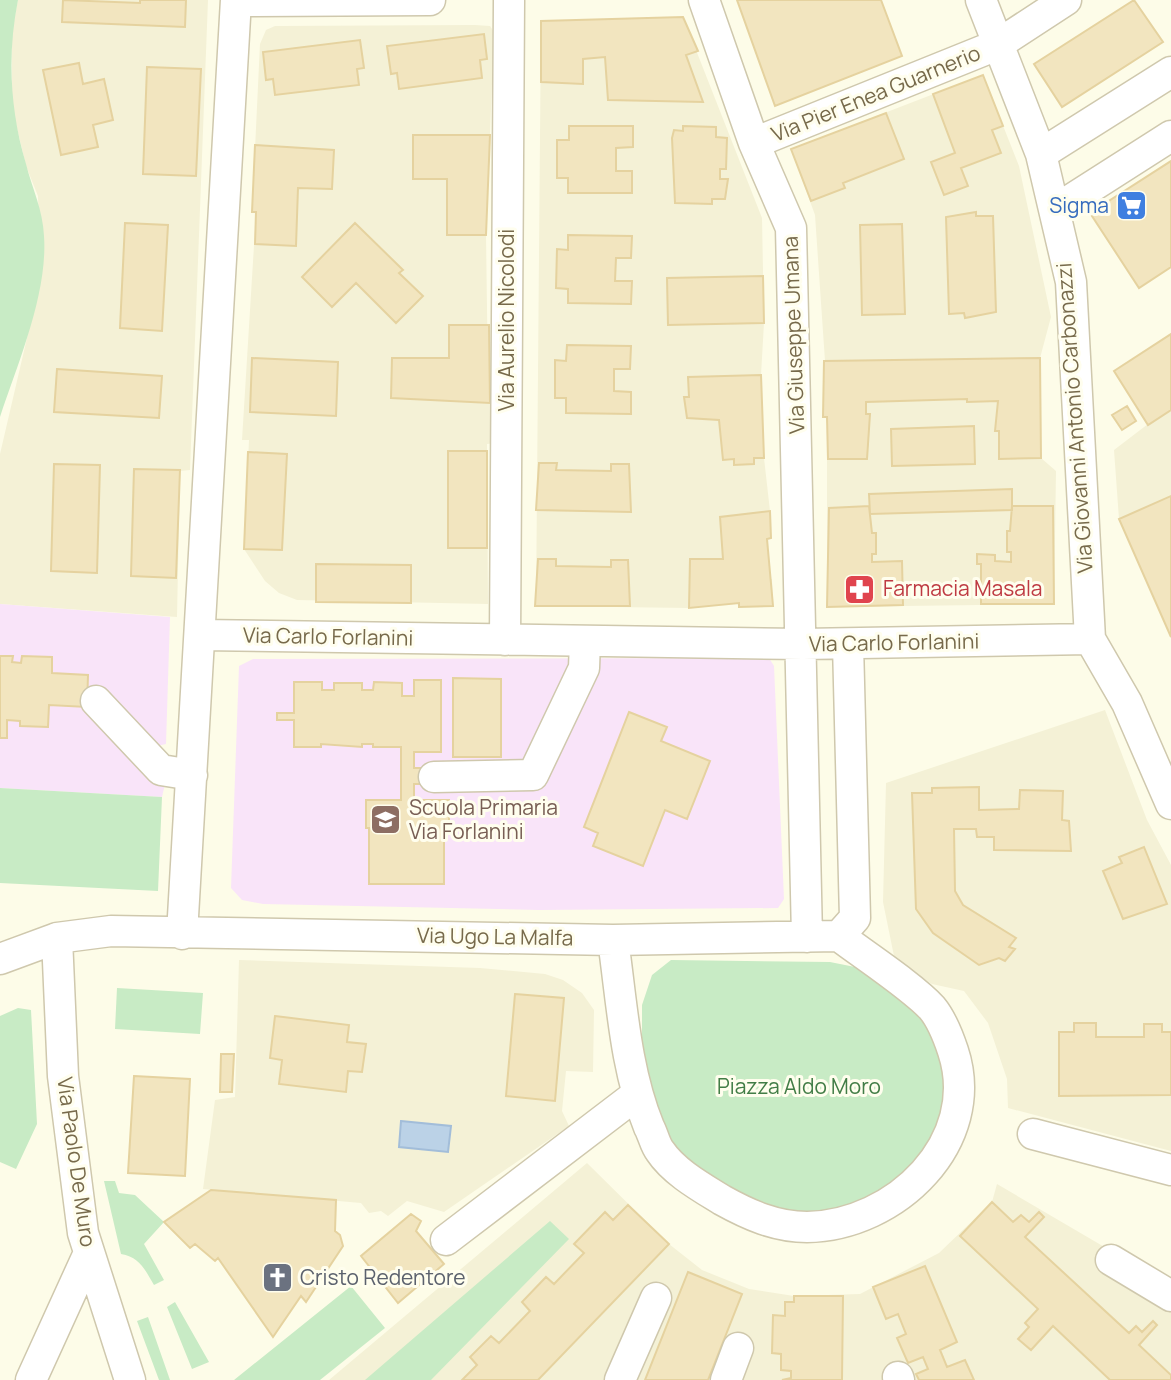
<svg xmlns="http://www.w3.org/2000/svg" width="1171" height="1380" font-family="Manrope,sans-serif">
<style>
.residential{fill:#f4f1d6}
.education{fill:#f9e4f9}
.green{fill:#c8ebc5}
.water{fill:#bbd2e7;stroke:#a2bdd9;stroke-width:2}
.building{fill:#f2e5bf;stroke:#e5d29f;stroke-width:2}
.lines{fill:none;stroke-linecap:round;stroke-linejoin:round}
.minor-casing{stroke:#cfc8ad;stroke-width:33}
.minor{stroke:#fff;stroke-width:30}
.labels{text-anchor:middle;stroke-width:6;stroke-linejoin:round;paint-order:stroke}
.street-label{font-size:21px;fill:#776a4b;stroke:#fffeee}
.shop-label{font-size:21px;fill:#366cbe;stroke:#fffeee;text-anchor:end}
.health-label{font-size:21px;fill:#be3a42;stroke:#fffeee;text-anchor:start}
.education-label{font-size:21px;fill:#785e54;stroke:#fffeee;text-anchor:start}
.park-label{font-size:21px;fill:#427d46;stroke:#fffeee}
.worship-label{font-size:21px;fill:#5b616d;stroke:#fffeee;text-anchor:start}
</style>
<rect width="100%" height="100%" fill="#fdfce8"/>
<!-- residential -->
<path class="residential" d="M18,0H208L190,470L180,471L177,617L0,604V454L40,282L38,196L26,166L12,107V31Z
M683,17L762,218L764,323L761,375L764,458L770,511L771,538L767,539L768,579H772L773,606L739,607V603L689,608L536,606L541,21Z
M275,26L475,25L490,26L494,32L486,235L488,381L496,443L487,444L488,604L297,600L279,593L265,581L244,549L249,440H242L256,213L252,212L260,44L266,30Z
M983,75L1019,166L1051,317L1040,358L1041,458L1056,471L1054,604L827,607V417H823L825,361L815,215L791,149Z
M1171,334V496L1119,519L1114,450L1148,424L1114,371Z
M1105,710L1147,820L1171,865V1151L1008,1108L1007,1079L988,1023L964,991L932,984L895,961L883,902L886,783Z
M239,960L480,968L545,974L563,980L582,993L594,1010L593,1072L566,1071L562,1111L569,1126L444,1212L407,1201L388,1216L381,1211L369,1213L361,1203L203,1189L215,1100L235,1097Z
M587,1163L669,1244L702,1270L749,1289L794,1296L860,1294L939,1253L992,1202L997,1184L1171,1286V1380H329Z"/>
<!-- education -->
<path class="education" d="M0,604L170,617L166,744L152,747L165,784L162,797L0,788Z
M769,658L774,666L784,899L778,908L539,910L263,904L242,900L231,888L239,666L253,659Z"/>
<!-- green -->
<path class="green" d="M0,0H18C7,55 10,110 26,164C32,188 43,210 44,236C48,293 18,363 0,417Z
M0,788L162,797L158,891L0,883Z
M671,960L830,962L855,967L917,1011L933,1038L948,1091L927,1152L890,1189L866,1203L816,1216L788,1214L743,1202L676,1151L656,1116L642,1067V1005L652,975Z
M117,988L203,993L200,1034L115,1029Z
M18,1008L31,1010L37,1124L16,1169L0,1162V1016Z
M104,1181H115L119,1193L135,1195L164,1222L144,1244L164,1280L154,1285C145,1270 140,1257 121,1254Z
M550,1221L569,1239L431,1380H365Z
M351,1286L385,1328L320,1380H234Z
M175,1302L209,1362L192,1369L167,1307Z
M148,1317L170,1380H159L137,1321Z"/>
<!-- water -->
<path class="water" d="M401,1121L451,1126L448,1152L399,1147Z"/>
<!-- building -->
<path class="building" d="M63,0L140,3V0H186L185,27L62,22Z
M737,0H881L902,56L775,106Z
M1134,0L1163,42L1062,107L1034,64Z
M683,17L698,51L686,55L703,102L608,100L605,57L583,59V84L541,82V21Z
M484,34L487,59L480,60L482,78L399,89L397,73L391,74L387,46Z
M360,40L364,68L357,69L359,85L275,95L273,79L266,80L263,52Z
M79,63L83,84L104,79L113,120L93,125L98,147L61,155L43,70Z
M147,67L201,69L196,176L143,174Z
M983,75L1003,126L992,130L1001,153L961,168L968,186L944,195L931,162L955,153L933,94Z
M886,113L904,159L843,183L845,188L811,201L791,149Z
M569,126H633V147L616,148V171H632V193H568V178H557V140H569Z
M683,126L716,127V137L727,138L726,169H720V179H728L725,199H712V204L675,203L672,138L674,130L683,131Z
M413,135H490L486,235H447V179H413Z
M255,145L334,150L332,189L298,188L296,246L255,244L256,212H252Z
M1171,161V267L1139,288L1090,213Z
M976,212V216H993L996,312L965,318L964,313L949,314L946,217Z
M125,223L168,225L162,331L120,328Z
M355,223L403,270L399,273L423,296L396,323L356,283L332,307L302,277Z
M902,224L905,314L862,315L860,225Z
M568,235L632,236L631,258H616L615,281H632L631,304L568,303V289L556,288L557,249L568,250Z
M763,276L764,323L668,325L667,278Z
M449,325H489L490,403L391,398L392,358H449Z
M1171,334V410L1148,425L1114,371Z
M567,345L631,346L630,369H614V391L631,392V414L566,413V398H555V360L566,361Z
M252,358L338,362L336,416L250,412Z
M1040,358L1041,458L999,459V431H995L998,401L967,402V399L866,402V414H870L867,459H828L827,417H823L824,361Z
M57,369L162,376L159,418L54,412Z
M761,375L764,458H754V464L734,465V459L723,460L719,420L687,418L684,397H689L688,377Z
M1127,406L1136,421L1122,430L1112,415Z
M974,426L975,464L892,466L891,429Z
M448,451H487V548H448Z
M248,452L287,454L282,550L244,549Z
M539,463H557L556,470L611,471V464H629L631,512L536,510Z
M54,464L100,465L97,573L51,571Z
M134,469L180,470L176,578L131,576Z
M1012,489V510L870,514L869,494Z
M1171,496V637L1119,519Z
M869,506L872,533H876V554H872V562L902,561L903,605L827,607L829,508Z
M1012,506H1053L1054,604H981V564H977V554L995,555V561L1011,562V552H1007V531H1010Z
M770,511L771,538L767,539L773,606L739,607V603L689,608L690,559H723L720,517Z
M538,559H556V566L611,567V560H628L630,606H535Z
M316,564L411,565V603L316,602Z
M0,656H13L12,662L21,663L22,656L52,657V673L88,675L87,707L49,705L48,727L20,726V721L7,720V738H0Z
M453,678L501,679V757H453Z
M414,680H441V752H414V768H431V784H414V800H449V829H444V884H369V828H366V800H401V747H373V744H362V747L321,744V747H294V720H277V713H294V682H322V690H334V683H362V690H373L374,682L402,683V696H414Z
M629,712L667,727L661,741L710,761L687,819L665,810L643,866L593,846L598,833L584,827Z
M979,787V810L1019,809L1020,790L1063,791L1062,820L1069,821L1071,851L994,850V837H977L976,829H954L955,891L963,905L1016,938L1009,947L1015,949L1005,961L999,958L979,965L933,933L916,909L912,793H932V788Z
M1144,847L1167,904L1123,919L1103,871L1122,863L1119,857Z
M515,994L564,998L555,1101L506,1096Z
M275,1016L349,1025L347,1042L366,1044L362,1072L348,1071L346,1092L279,1084L282,1060L270,1058Z
M1074,1023H1096V1037H1144V1024H1162V1032H1171V1095L1059,1096V1032H1074Z
M221,1054H234L232,1092H220Z
M134,1076L190,1079L185,1176L128,1173Z
M211,1190L336,1200L335,1231L340,1235L343,1246L306,1302L301,1296L273,1337L218,1258L215,1261L195,1244L190,1248L164,1222Z
M992,1202L1013,1222L1021,1215L1029,1222L1039,1212L1044,1217L1025,1237L1129,1333L1136,1326L1142,1332L1153,1321L1157,1325L1139,1345L1171,1375V1380H1110L1053,1326L1031,1350L1018,1339L1029,1327L1025,1323L1038,1309L960,1236Z
M628,1205L669,1244L538,1380H462L477,1365L470,1357L491,1336L499,1343L530,1311L522,1302L546,1277L554,1284L584,1253L574,1244L605,1212L613,1220Z
M411,1214L421,1221L416,1231L444,1264L398,1303L361,1256Z
M925,1266L957,1342L940,1350L947,1367L965,1360L974,1380H919L916,1374L928,1369L923,1357L908,1363L897,1338L906,1334L898,1314L886,1319L873,1287Z
M688,1272L742,1294L708,1380H645Z
M794,1296H843L842,1380H782L791,1378V1371L781,1370V1354L772,1353L773,1315L785,1316V1302H794Z"/>
<g class="lines">
<defs>
<path id="minor" d="M704,0L754,143L791,228L807,937
M981,0L1041,154L1071,282L1090,639L1127,703L1171,804
M236,1L430,0
M754,143L997,45L1066,0
M1041,154L1171,72
M1055,210L1171,136
M201,635L803,644L1090,639
M505,640L509,1
M96,701L161,770L192,775
M434,777L533,775L584,668L585,641
M182,934L236,0
M57,938L63,1076L83,1233L130,1380
M613,940C622,1003 625,1068 649,1127C653,1134 655,1145 660,1151C674,1172 701,1187 722,1200C749,1215 776,1227 807,1227C895,1226 983,1142 953,1051C948,1036 942,1020 932,1008C913,987 864,955 839,936
M0,959L57,938L111,931L613,940L839,936L855,918L848,644
M1033,1134L1171,1170
M446,1240L636,1095
M1111,1260L1171,1296
M898,1377L899,1380
M31,1380L88,1255
M620,1380L656,1298
M726,1380L738,1348"/>
</defs>
<!-- minor casing -->
<use href="#minor" class="minor-casing"/>
<!-- minor -->
<use href="#minor" class="minor"/>
</g>
<!-- icons -->
<defs>
<symbol id="supermarket-square" viewBox="-11 -11 22 22"><rect x="-9" y="-9" width="18" height="18" rx="4" fill="#3f7fe0" stroke="#fffeee"/><path d="M-6-5.5h2.5l.6 2H6L4.5 2H-2.5L-4.4-4H-6ZM-1.5 3.2a1.3 1.3 0 1 0 .1 0ZM3 3.2a1.3 1.3 0 1 0 .1 0Z" fill="#fff"/></symbol>
<symbol id="pharmacy-square" viewBox="-11 -11 22 22"><rect x="-9" y="-9" width="18" height="18" rx="4" fill="#e0444e" stroke="#fffeee"/><path d="M-2-6h4v4h4v4h-4v4h-4v-4h-4v-4h4Z" fill="#fff"/></symbol>
<symbol id="school-square" viewBox="-11 -11 22 22"><rect x="-9" y="-9" width="18" height="18" rx="4" fill="#8d6e63" stroke="#fffeee"/><path d="M0-5L7-2L0 1L-7-2ZM-4 1L0 2.5L4 1V4Q0 6-4 4Z" fill="#fff"/></symbol>
<symbol id="church-square" viewBox="-11 -11 22 22"><rect x="-9" y="-9" width="18" height="18" rx="4" fill="#6b7280" stroke="#fffeee"/><path d="M-1.2-6h2.4v3.5h3.3v2.4h-3.3V6h-2.4V-.1h-3.3v-2.4h3.3Z" fill="#fff"/></symbol>
</defs>
<g fill-rule="evenodd">
<use href="#supermarket-square" x="1114" y="188" width="35" height="35"/>
<use href="#pharmacy-square" x="842" y="572" width="35" height="35"/>
<use href="#school-square" x="368" y="802" width="35" height="35"/>
<use href="#church-square" x="260" y="1260" width="35" height="35"/>
</g>
<g class="labels">
<!-- street labels -->
<g class="street-label">
<text transform="translate(876 94) rotate(-22)" y="7">Via Pier Enea Guarnerio</text>
<text transform="translate(507 320) rotate(-90)" y="7">Via Aurelio Nicolodi</text>
<text transform="translate(794 335) rotate(-92)" y="7">Via Giuseppe Umana</text>
<text transform="translate(1075 418) rotate(-94)" y="7">Via Giovanni Antonio Carbonazzi</text>
<text transform="translate(328 637) rotate(1)" y="7">Via Carlo Forlanini</text>
<text transform="translate(894 643) rotate(-1)" y="7">Via Carlo Forlanini</text>
<text transform="translate(495 937) rotate(1)" y="7">Via Ugo La Malfa</text>
<text transform="translate(76 1162) rotate(82)" y="7">Via Paolo De Muro</text>
</g>
<!-- shop labels -->
<g class="shop-label">
<text x="1109" y="213">Sigma</text>
</g>
<!-- health labels -->
<g class="health-label">
<text x="883" y="596">Farmacia Masala</text>
</g>
<!-- education labels -->
<g class="education-label">
<text x="409" y="815">Scuola Primaria<tspan x="409" dy="24">Via Forlanini</tspan></text>
</g>
<!-- park labels -->
<g class="park-label">
<text x="799" y="1094">Piazza Aldo Moro</text>
</g>
<!-- worship labels -->
<g class="worship-label">
<text x="300" y="1285">Cristo Redentore</text>
</g>
</g>
</svg>
